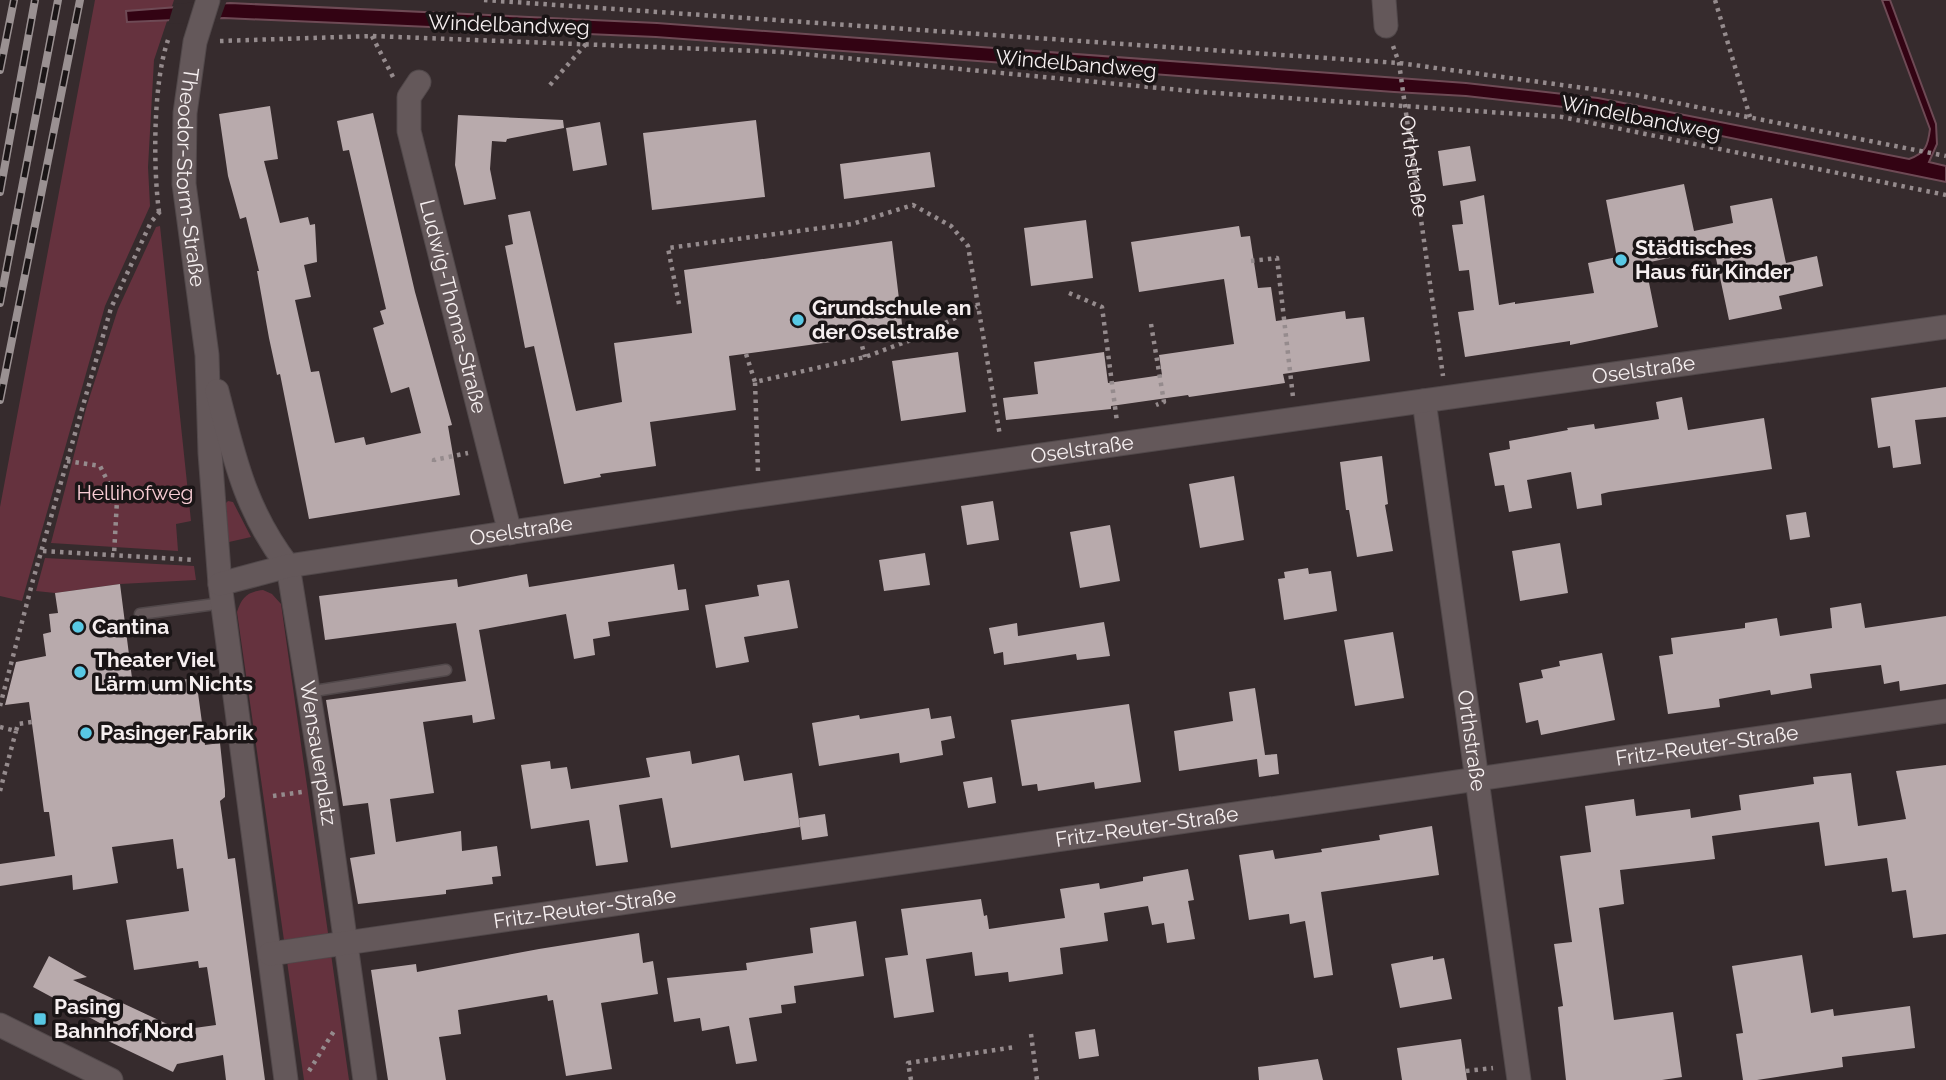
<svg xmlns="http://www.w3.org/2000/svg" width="1946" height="1080" font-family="Raleway,sans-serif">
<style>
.green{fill:#65323e}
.water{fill:#330313;stroke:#6e4a55;stroke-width:2}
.pier{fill:#362b2d}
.building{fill:#b8aaac}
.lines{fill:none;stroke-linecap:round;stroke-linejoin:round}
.service-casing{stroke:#51484a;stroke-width:13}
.minor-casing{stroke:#51484a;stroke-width:25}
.path{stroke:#958b8d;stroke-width:4.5;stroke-dasharray:3.5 5;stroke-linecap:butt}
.service{stroke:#64585a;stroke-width:10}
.minor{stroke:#64585a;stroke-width:23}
.rail-casing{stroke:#9a9192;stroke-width:8}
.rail{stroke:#1a1516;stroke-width:5;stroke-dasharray:16;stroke-linecap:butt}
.poi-dot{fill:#58c8e4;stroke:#1a1516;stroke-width:2.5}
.labels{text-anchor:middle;stroke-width:7;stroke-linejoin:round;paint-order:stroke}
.street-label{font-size:21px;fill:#f6eff0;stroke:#1a1516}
.poi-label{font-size:21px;font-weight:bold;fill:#f6eff0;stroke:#1a1516;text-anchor:start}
.park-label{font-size:21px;fill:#f8ccd4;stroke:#1a1516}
</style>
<rect width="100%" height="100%" fill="#362b2d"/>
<!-- green -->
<path class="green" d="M95,0H174L154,60L148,167L150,206L105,306L22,601L0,596V507Z
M160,226L191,521L176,524L178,551L51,543L87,405L118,309L156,227Z
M228,501L233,502L251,537L229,542L224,505Z
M45,558L194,566L196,580L120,584L55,593L36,591Z
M263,590L272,594L281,604L349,1080H304L237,612C242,597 247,592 263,590Z"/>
<!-- water -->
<path class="water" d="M1882,0H1890L1936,124L1937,144L1929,162L1946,166V182L1599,111L1466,96L1394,92L656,37L224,18L127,22L126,11L230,3L657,23L1466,83L1598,98L1909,159C1926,153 1928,145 1930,129Z"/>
<!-- pier -->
<path class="pier" d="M227,0L219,22L168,24L174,4Z"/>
<!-- building -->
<path class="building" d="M270,106L278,159L264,161L280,223L308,217L310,225L315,224L317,262L304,265L311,297L295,300L311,372L319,371L335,443L364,437L366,445L421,433L409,387L391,393L373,328L384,324L380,311L386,309L349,150L343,151L337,121L373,113L415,292L452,425L448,426L460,495L309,519L280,374L277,375L269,338L257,271H259L246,217L240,219L228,176L219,114Z
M458,115L563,120L564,128L507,139L506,142L492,141L490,169L496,199L464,205L455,165Z
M756,120L765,197L652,210L643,133Z
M600,122L607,165L573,171L566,128Z
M1470,146L1476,181L1443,186L1438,151Z
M930,152L935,187L844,199L840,164Z
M1684,184L1694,231L1733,223L1730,206L1772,198L1786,263L1817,256L1823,286L1779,296L1782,309L1729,320L1714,249L1645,263L1658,327L1570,345V341L1465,357L1458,312L1474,310L1469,270L1459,271L1452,225L1463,224L1460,201L1484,195L1499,305L1515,302V304L1594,293L1588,263L1617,257L1606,200Z
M530,211L576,411L622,402L614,343L692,333L684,270L892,241L903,332L729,356L736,410L650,422L656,466L600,474L601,477L564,484L534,346L525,348L505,246L513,244L508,215Z
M1086,220L1093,278L1031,286L1024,228Z
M1239,226L1241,237L1250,236L1258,288L1271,287L1276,321L1345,311L1346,319L1364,317L1370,361L1283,374L1285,383L1189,397L1188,395L1111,406V409L1006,420L1003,398L1038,394L1034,362L1104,352L1108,383L1162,375L1159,355L1234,344L1224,279L1139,292L1131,242Z
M958,352L966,412L901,421L892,361Z
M1946,387V417L1915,420L1921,464L1893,468L1890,446L1878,448L1871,398Z
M1682,397L1688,430L1764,418L1772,469L1609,492L1601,494L1602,505L1577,509L1571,472L1527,480L1532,508L1509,512L1504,485L1495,486L1489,453L1510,449L1509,441L1568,430L1567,428L1594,424L1595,429L1659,419L1656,402Z
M1382,456L1388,504L1385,505L1393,551L1357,557L1349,510H1346L1340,462Z
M1234,476L1244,540L1200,548L1189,484Z
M993,501L999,540L967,545L961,506Z
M1806,512L1810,537L1790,540L1786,515Z
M1110,525L1120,581L1080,588L1070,532Z
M1560,543L1568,593L1520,601L1512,551Z
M925,553L930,585L884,591L879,560Z
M674,564L678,590L686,589L689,610L608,622L610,636L593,639L595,655L574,659L566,614L479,630L495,719L473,723L472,715L423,722L434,793L390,799L396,842L461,831L462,851L497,846L501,876L492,877L493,884L446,890V894L358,904L350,858L375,854L368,803L343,806L326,700L466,681L456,623L325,640L319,596L457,579L458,587L527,574L529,587Z
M1308,568L1309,574L1331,571L1337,611L1284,620L1278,579L1285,578L1284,572Z
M789,580L798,628L744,637L749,662L716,668L705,605L759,596L757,585Z
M120,584L133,686L196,678L205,745L220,743L225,790V797L220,801L228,859L235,858L265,1080H226L223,1055L177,1064L173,1072L106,1040L111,1029L33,987L49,956L87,977L73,980L180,1030L216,1025L207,967L199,968L198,961L134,970L126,920L189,911L183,868L177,869L173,839L112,847L118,883L73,890L72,875L0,886V864L55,856L49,812H44L29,702L5,705L16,662L46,656L43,634L51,632L49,614L58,613L55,593Z
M1861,603L1865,628L1946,616V684L1900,691L1899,681L1884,684L1881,665L1810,674L1812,688L1771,695L1770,690L1719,699L1720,707L1668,714L1659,656L1673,654L1671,638L1745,628V623L1777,618L1780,636L1832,628L1830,608Z
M1104,622L1110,656L1077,660L1076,654L1004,665L1003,652L994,654L989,628L1017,623L1018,636Z
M1393,632L1404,698L1355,706L1344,640Z
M1602,653L1615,720L1541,735L1538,720L1526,723L1519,683L1543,678L1541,670L1560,666L1559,661Z
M1255,688L1265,755L1277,754L1279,774L1259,777L1257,759L1179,771L1174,731L1233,721L1229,692Z
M1129,704L1141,782L1095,789L1094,782L1038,791L1037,784L1022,786L1011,720Z
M929,708L931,719L951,716L955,738L941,741L943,755L900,763L899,753L819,766L812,723L859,715L860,719Z
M690,751L692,764L739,755L744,781L792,773L800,827L671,848L662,798L619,805L628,862L596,866L589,820L531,829L521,765L550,761L551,769L567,767L571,789L650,777L646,758Z
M1946,765V934L1913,938L1906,890L1892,892L1887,858L1825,866L1819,822L1712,836L1715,859L1620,870L1624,904L1599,908L1614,1020L1673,1012L1682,1077L1662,1080H1566L1558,1007L1563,1006L1554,944L1572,942L1560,856L1591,852L1585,806L1634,799L1636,816L1690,809L1691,818L1741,810L1739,795L1814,784L1813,777L1851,773L1858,826L1906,819L1896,771Z
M992,777L996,803L968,808L963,782Z
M825,814L828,836L802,840L799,818Z
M1432,826L1439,875L1321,892L1333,975L1314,978L1305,921L1290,924L1289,914L1249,920L1239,855L1273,850L1275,859L1322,852L1321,849L1380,840L1379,835Z
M1188,869L1194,900L1188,901L1195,939L1167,943L1164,923L1152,925L1148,906L1104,913L1108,941L1060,948L1063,974L1009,982L1008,972L975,976L972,952L926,959L934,1012L894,1018L885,958L908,955L901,909L981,899L984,916L987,915L989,929L1065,918L1060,889L1099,883L1100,889L1143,881V877Z
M856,921L864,976L794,986L796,1003L781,1005L782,1013L749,1018L757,1061L736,1064L729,1026L702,1031L700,1018L674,1022L667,978L747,970L746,963L813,953L810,928Z
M639,933L643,963L653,961L658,994L601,1003L612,1069L566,1076L553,1000L548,1001L547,995L458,1010L461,1034L439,1037L446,1080H388L371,970L416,964L417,972L539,949Z
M1802,955L1811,1013L1833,1009L1834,1016L1910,1006L1915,1048L1842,1057L1843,1067L1757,1080H1743L1736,1034L1743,1033L1732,966Z
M1433,956V960L1444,958L1452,999L1400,1008L1391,964Z
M1095,1029L1099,1056L1079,1059L1075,1032Z
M1461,1039L1467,1080H1402L1397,1048Z
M1318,1059L1323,1080H1259L1258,1067Z"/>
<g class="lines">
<defs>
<path id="service" d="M140,614L223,603
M308,692L446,670"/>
<g id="minor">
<path id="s2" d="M208,0L195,42L185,113L184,184L207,355L210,453L220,584L286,1080"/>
<path d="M1384,0L1386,26"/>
<path id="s3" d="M419,82L409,97V131L510,533"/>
<path id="s4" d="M217,391C234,457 245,510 288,566L324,788L365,1080"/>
<path id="s5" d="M1424,401L1519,1080"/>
<path id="s6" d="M220,584L288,566L738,498L1946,327"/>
<path id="s7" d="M270,954L1946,711"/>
<path d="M0,1025L111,1080"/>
</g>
</defs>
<!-- service casing -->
<use href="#service" class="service-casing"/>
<!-- minor casing -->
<use href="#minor" class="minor-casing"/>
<!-- path -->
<g class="path">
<path d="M484,0L1399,63L1636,95L1946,156"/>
<path d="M1715,0L1750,117"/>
<path d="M372,36L393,77"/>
<path d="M220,41L372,36L782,52L1201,92L1562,117L1946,195"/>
<path id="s1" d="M1393,46L1399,63L1443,376"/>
<path d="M550,85L586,44"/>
<path d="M159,212C153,166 153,83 168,40"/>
<path d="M1251,261L1277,258L1293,397"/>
<path d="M1069,293L1102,307L1117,422"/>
<path d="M679,304L668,248L852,224L913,205L951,226L968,246L1000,436"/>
<path d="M1151,324L1164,402L1156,405"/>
<path d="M860,338L865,357"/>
<path d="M746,354L755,382"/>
<path d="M67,461L100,466L117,500L114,555"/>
<path d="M434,462V460L468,453"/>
<path d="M758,471L755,382L865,357L911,340L977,307"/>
<path d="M43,551L195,560"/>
<path d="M0,706L33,580L111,308L151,222L163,208"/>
<path d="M0,727L16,731L18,724L32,722"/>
<path d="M0,791L16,731"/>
<path d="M273,796L302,792"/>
<path d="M1031,1034L1037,1080"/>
<path d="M309,1071L334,1031"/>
<path d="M1466,1071L1493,1068"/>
<path d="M911,1080L908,1063L1015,1047"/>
</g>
<!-- service -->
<use href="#service" class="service"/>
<!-- minor -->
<use href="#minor" class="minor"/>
<defs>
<path id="rail" d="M0,70L14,0
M0,192L35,0
M0,303L58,0
M0,400L80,0"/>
</defs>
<!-- rail casing -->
<use href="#rail" class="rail-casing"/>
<!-- rail -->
<use href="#rail" class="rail"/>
</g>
<!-- markers -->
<g class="poi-dot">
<circle cx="1621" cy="260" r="7"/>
<circle cx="798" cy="320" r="7"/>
<circle cx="78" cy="627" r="7"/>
<circle cx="80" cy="672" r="7"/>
<circle cx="86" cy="733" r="7"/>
<rect x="33" y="1012" width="14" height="14" rx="3.5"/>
</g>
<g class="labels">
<!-- street labels -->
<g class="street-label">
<text transform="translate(509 25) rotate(2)" y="7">Windelbandweg</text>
<text transform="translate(1076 64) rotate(5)" y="7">Windelbandweg</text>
<text transform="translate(1641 118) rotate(11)" y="7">Windelbandweg</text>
<text dy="7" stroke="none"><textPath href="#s1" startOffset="122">Orthstraße</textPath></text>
<text dy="7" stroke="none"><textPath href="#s2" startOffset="180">Theodor-Storm-Straße</textPath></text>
<text dy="7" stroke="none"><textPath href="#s3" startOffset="233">Ludwig-Thoma-Straße</textPath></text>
<text dy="7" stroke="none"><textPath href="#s6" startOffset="1440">Oselstraße</textPath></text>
<text dy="7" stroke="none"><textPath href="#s6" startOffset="873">Oselstraße</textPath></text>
<text dy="7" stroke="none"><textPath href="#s6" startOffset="306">Oselstraße</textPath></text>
<text dy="7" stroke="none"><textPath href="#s5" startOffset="343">Orthstraße</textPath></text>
<text dy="7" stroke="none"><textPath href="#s7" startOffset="1452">Fritz-Reuter-Straße</textPath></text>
<text dy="7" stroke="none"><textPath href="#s4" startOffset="380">Wensauerplatz</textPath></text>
<text dy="7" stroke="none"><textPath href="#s7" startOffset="886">Fritz-Reuter-Straße</textPath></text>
<text dy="7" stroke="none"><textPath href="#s7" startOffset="318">Fritz-Reuter-Straße</textPath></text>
</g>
<!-- poi labels -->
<g class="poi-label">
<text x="1635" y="255">Städtisches<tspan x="1635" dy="24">Haus für Kinder</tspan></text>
<text x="812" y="315">Grundschule an<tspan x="812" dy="24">der Oselstraße</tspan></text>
<text x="92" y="634">Cantina</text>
<text x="94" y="667">Theater Viel<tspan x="94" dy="24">Lärm um Nichts</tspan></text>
<text x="100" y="740">Pasinger Fabrik</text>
<text x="54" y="1014">Pasing<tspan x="54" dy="24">Bahnhof Nord</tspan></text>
</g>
<!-- park labels -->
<g class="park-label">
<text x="135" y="500">Hellihofweg</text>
</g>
</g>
</svg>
